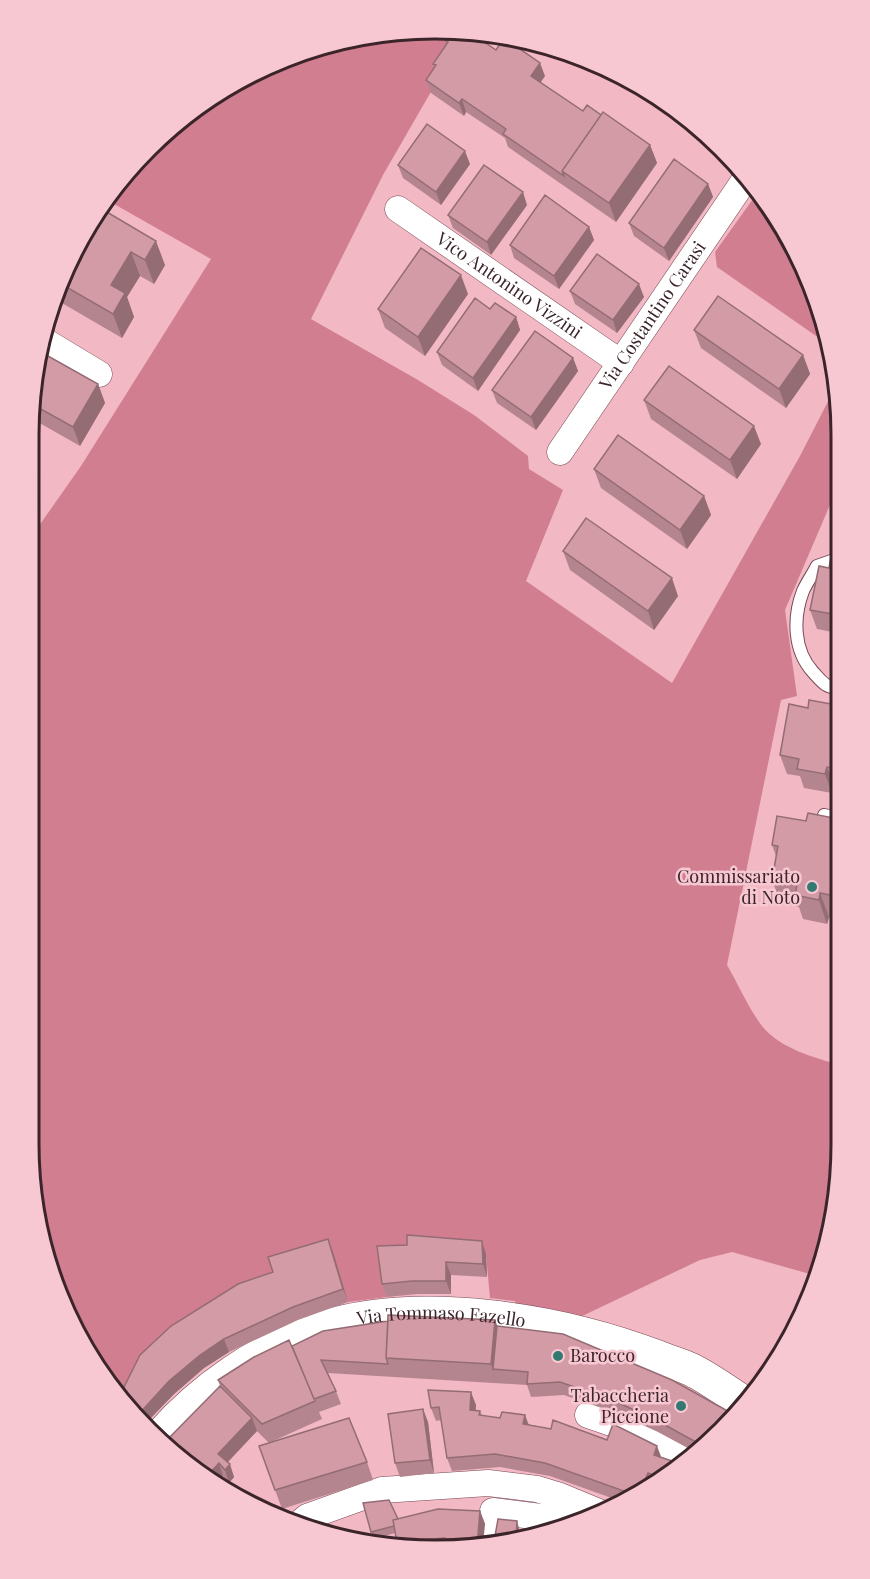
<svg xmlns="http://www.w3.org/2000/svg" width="870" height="1579" font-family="'Playfair Display',serif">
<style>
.green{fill:#d17e91}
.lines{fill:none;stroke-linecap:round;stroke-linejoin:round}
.service-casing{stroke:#794753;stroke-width:14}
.minor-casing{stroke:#794753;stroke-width:27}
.secondary-casing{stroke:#794753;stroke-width:34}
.service{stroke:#fff;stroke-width:12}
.minor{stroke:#fff;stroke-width:26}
.secondary{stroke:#fff;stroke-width:33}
.wall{fill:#b5858f}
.shaded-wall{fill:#946c74}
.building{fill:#d39ba6;stroke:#946c74;stroke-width:1.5}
.poi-dot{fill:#327971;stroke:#f8c8d2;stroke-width:2}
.labels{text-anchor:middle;stroke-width:5;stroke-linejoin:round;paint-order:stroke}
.street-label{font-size:18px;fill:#3c252a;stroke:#f8c8d2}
.poi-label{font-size:18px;fill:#3c252a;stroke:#f8c8d2;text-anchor:end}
.rim{fill:none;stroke:#3c252a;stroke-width:3}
</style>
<rect width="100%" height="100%" fill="#f2b8c4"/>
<!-- green -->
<path class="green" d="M408,29L466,31L383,175L311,319L418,380L474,415L528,456L529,469L563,490L526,581L672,683L800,456L838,382V486L785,610L797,696L781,700L727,965C738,984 749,1009 762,1026C781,1049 813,1057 840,1065C841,1136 845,1209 817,1276L732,1252L700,1260L578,1318L516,1305L515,1301L490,1298L486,1254L382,1259L387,1297L348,1302L332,1252L278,1285L127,1405L113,1392L50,1275L29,1144V540L81,466L211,259L114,204L108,210L101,206L129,167L187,113L255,71L329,42Z
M758,192L773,209L820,304L829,345L717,267L715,252Z"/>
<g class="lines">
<defs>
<path id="service" d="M839,561L834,560L817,566C813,574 807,582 803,591C793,617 793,650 813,672C823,683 824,686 839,689
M824,815L839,818"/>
<g id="minor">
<path id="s1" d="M398,209L621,363"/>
<path d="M41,339L99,374"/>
<path id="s2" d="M560,452L746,178"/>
<path d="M588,1415L623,1427L685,1461"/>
<path d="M300,1523L307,1517L382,1490L488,1483L537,1489L560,1496L601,1513"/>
<path d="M489,1543L493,1511L581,1522"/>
</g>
<g id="secondary">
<path id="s3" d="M160,1436C201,1389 260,1348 320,1328C421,1296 561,1320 658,1357C670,1362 682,1365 692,1370C710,1379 726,1391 743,1402"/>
</g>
</defs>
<!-- service casing -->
<use href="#service" class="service-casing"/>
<!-- minor casing -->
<use href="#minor" class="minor-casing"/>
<!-- secondary casing -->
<use href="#secondary" class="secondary-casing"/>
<!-- service -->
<use href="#service" class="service"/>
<!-- minor -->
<use href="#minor" class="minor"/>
<!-- secondary -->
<use href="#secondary" class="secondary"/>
</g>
<!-- wall -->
<path class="wall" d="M446,41L496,50L545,76L540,82L583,111L601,115L650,145L657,163L616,222L508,147L505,138L466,112L464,116L431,93L426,80L435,67L433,64L447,44Z
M470,164L441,205L403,178L398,165Z
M708,184L713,197L669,261L634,236L629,223Z
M527,205L491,255L453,228L448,215Z
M589,227L594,240L559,289L514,258L510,245Z
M83,232L165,265L154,284L140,276L127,297L134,317L122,338L55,299Z
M570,291L644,297L617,333L575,304Z
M468,294L425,356L385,328L378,309Z
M490,309L516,317L520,330L478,391L442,365L437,352Z
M694,330L803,355L810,374L786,408L701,348Z
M39,351L98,384L105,403L80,446L29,417V409Z
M573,358L578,371L536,430L497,403L492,390Z
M644,400L761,444L737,479L651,419Z
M594,469L704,496L711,515L687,549L601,488Z
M563,551L678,596L654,630L570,570Z
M839,553V638L837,633L817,629L810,610L829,568Z
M837,705L839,712V786L834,785L832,793L804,788L800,776L787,774L780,755L808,708Z
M839,819L840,919L829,917L827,924L803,919L799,907L781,904L772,880L776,856L772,845L806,821Z
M377,1246L486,1254L487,1277L451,1275V1294H417L387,1297L382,1284Z
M333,1252L348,1302L298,1320L229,1352L204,1368L174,1394L146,1423L119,1397Z
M495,1320L497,1326L733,1414L703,1449L697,1453L658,1432L616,1413L564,1395L531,1397L527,1385L328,1373L336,1391L341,1404L319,1412L322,1419L271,1442L367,1462L373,1480L282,1509L259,1446L269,1443L257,1431L228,1462L234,1477L229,1483L223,1476L215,1485L220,1386L218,1380L292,1346Z
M476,1405L475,1410L480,1411L482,1415L607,1440L681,1464L620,1501L550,1476L500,1467L452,1471L447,1458L441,1420L436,1421L431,1408Z
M428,1422L434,1473L400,1477L395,1463Z
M480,1511L485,1524L462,1550L397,1543L395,1533L374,1539L371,1532L397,1519Z"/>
<!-- shaded-wall -->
<path class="shaded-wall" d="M540,63L545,76L536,89L531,76Z
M462,99L466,112L464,116L459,103Z
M650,145L657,163L616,222L609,203Z
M465,151L470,164L441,205L436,192Z
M708,184L713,197L669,261L664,248Z
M523,192L527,205L491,255L487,242Z
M589,227L594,240L559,289L554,276Z
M156,241L165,265L154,284L145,260Z
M131,252L140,276L127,297L134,317L122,338L113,314L111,285Z
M461,275L468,294L425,356L418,337Z
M639,284L644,297L617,333L613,320Z
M516,317L520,330L478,391L473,378Z
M803,355L810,374L786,408L779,389Z
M573,358L578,371L536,430L531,417Z
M98,384L105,403L80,446L73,427Z
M754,426L761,444L737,479L730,460Z
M704,496L711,515L687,549L680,530Z
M672,578L678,596L654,630L648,611Z
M837,705L839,712V730L834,716Z
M827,767L834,785L832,793L825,774Z
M820,893L829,917L827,924L819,900Z
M328,1239L333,1252L348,1302L343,1289Z
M482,1241L486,1254L487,1277L483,1264Z
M446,1262L451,1275V1294L446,1281Z
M495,1320L502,1339L493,1369L497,1382L491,1364Z
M224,1339L229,1352L204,1368L174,1394L146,1423L138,1415L169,1381L200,1355Z
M471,1392L476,1405L475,1423L470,1410Z
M423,1409L428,1422L434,1473L430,1460Z
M525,1415L530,1428L523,1424Z
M252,1418L257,1431L223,1467L218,1454Z
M657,1446L662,1459L654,1455Z
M219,1463L223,1476L215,1485L209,1482L205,1478Z
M230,1464L234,1477L229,1483L225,1470Z
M648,1473L651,1482L642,1487Z
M480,1511L485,1524L483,1545L477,1546Z
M517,1521L519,1528V1536L515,1537Z"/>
<!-- building -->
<path class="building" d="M453,31H468L496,50L504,38L540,63L531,76L583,111L587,105L601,115L562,171L564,176L503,134L506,129L462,99L459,103L426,80L436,65L433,64L448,42L446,41Z
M603,112L650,145L609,203L562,171Z
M427,124L465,151L436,192L398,165Z
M674,159L708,184L664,248L629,223Z
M484,165L523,192L487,242L448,215Z
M545,195L589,227L554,276L510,245Z
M100,208L156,241L145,260L131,252L111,285L125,293L113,314L61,284L83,232Z
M421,248L461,275L418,337L378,309Z
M597,254L639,284L613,320L570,291Z
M718,296L803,355L779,389L694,330Z
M475,298L490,309L495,303L516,317L473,378L437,352Z
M535,331L573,358L531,417L492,390Z
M39,351L98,384L73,427L30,403Z
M669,366L754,426L730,460L644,400Z
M618,435L704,496L680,530L594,469Z
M586,518L672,578L648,611L563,551Z
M832,551L839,553V620L832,619V614L810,610L819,566L829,568Z
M809,700L837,705L834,716L839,717V769L827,767L825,774L797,769L799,759L780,755L789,704L808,708Z
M808,813L839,819L840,897L820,893L819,900L795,895L797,885L772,880L778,846L772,845L777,816L806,821Z
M407,1235L482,1241L483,1264L446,1262V1281H412L382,1284L377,1246L407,1245Z
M328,1239L343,1289L293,1307L224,1339L200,1355L169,1381L138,1415L119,1397L140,1355L171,1326L238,1284L273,1272L268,1257Z
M388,1315L495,1320L491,1364L386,1358Z
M388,1321L386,1358L388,1364L321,1360L336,1391L314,1399L292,1346L323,1331Z
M497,1326L563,1334L672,1380L733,1414L705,1447L654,1419L612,1400L560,1382L527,1384L528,1372L493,1369Z
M289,1340L315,1401L262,1424L218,1380L254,1357Z
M220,1386L252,1418L218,1454L230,1464L225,1470L219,1463L205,1478L166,1441Z
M428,1390L471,1392L470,1410L480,1411L479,1415L500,1418L502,1412L525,1415L523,1424L551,1429L553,1420L607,1440L613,1424L657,1446L654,1455L681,1464L659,1477L648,1473L642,1487L632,1494L545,1463L495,1454L447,1458L439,1407L431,1408Z
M423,1409L430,1460L395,1463L388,1414Z
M349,1418L367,1462L275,1490L259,1446Z
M389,1500L398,1519L393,1520L394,1526L371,1532L363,1503Z
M438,1509L480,1511L477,1546H476L474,1543L446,1545L445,1538L418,1540V1545L397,1543L393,1520Z
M498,1519L517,1521L516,1536H495Z
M491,1536H519L490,1543Z
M474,1543V1547L462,1550L425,1546Z"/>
<!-- markers -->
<g class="poi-dot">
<circle cx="812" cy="887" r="6"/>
<circle cx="558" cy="1356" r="6"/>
<circle cx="681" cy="1406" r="6"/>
</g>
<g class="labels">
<!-- street labels -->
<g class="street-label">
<text dy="6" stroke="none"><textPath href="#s1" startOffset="135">Vico Antonino Vizzini</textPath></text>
<text dy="6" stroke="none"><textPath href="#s2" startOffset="165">Via Costantino Carasi</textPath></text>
<text dy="6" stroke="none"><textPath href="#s3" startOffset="318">Via Tommaso Fazello</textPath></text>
</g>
<!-- poi labels -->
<g class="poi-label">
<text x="800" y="883">Commissariato<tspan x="800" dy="21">di Noto</tspan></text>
<text x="570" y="1362" text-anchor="start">Barocco</text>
<text x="669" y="1402">Tabaccheria<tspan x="669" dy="21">Piccione</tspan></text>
</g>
</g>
<!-- crop -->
<path d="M0 0H870V1579H0ZM435 39H435A396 396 0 0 1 831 435V1144A396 396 0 0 1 435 1540H435A396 396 0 0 1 39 1144V435A396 396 0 0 1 435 39Z" fill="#f8c8d2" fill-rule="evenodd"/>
<path class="rim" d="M435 39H435A396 396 0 0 1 831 435V1144A396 396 0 0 1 435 1540H435A396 396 0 0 1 39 1144V435A396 396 0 0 1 435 39Z"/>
</svg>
